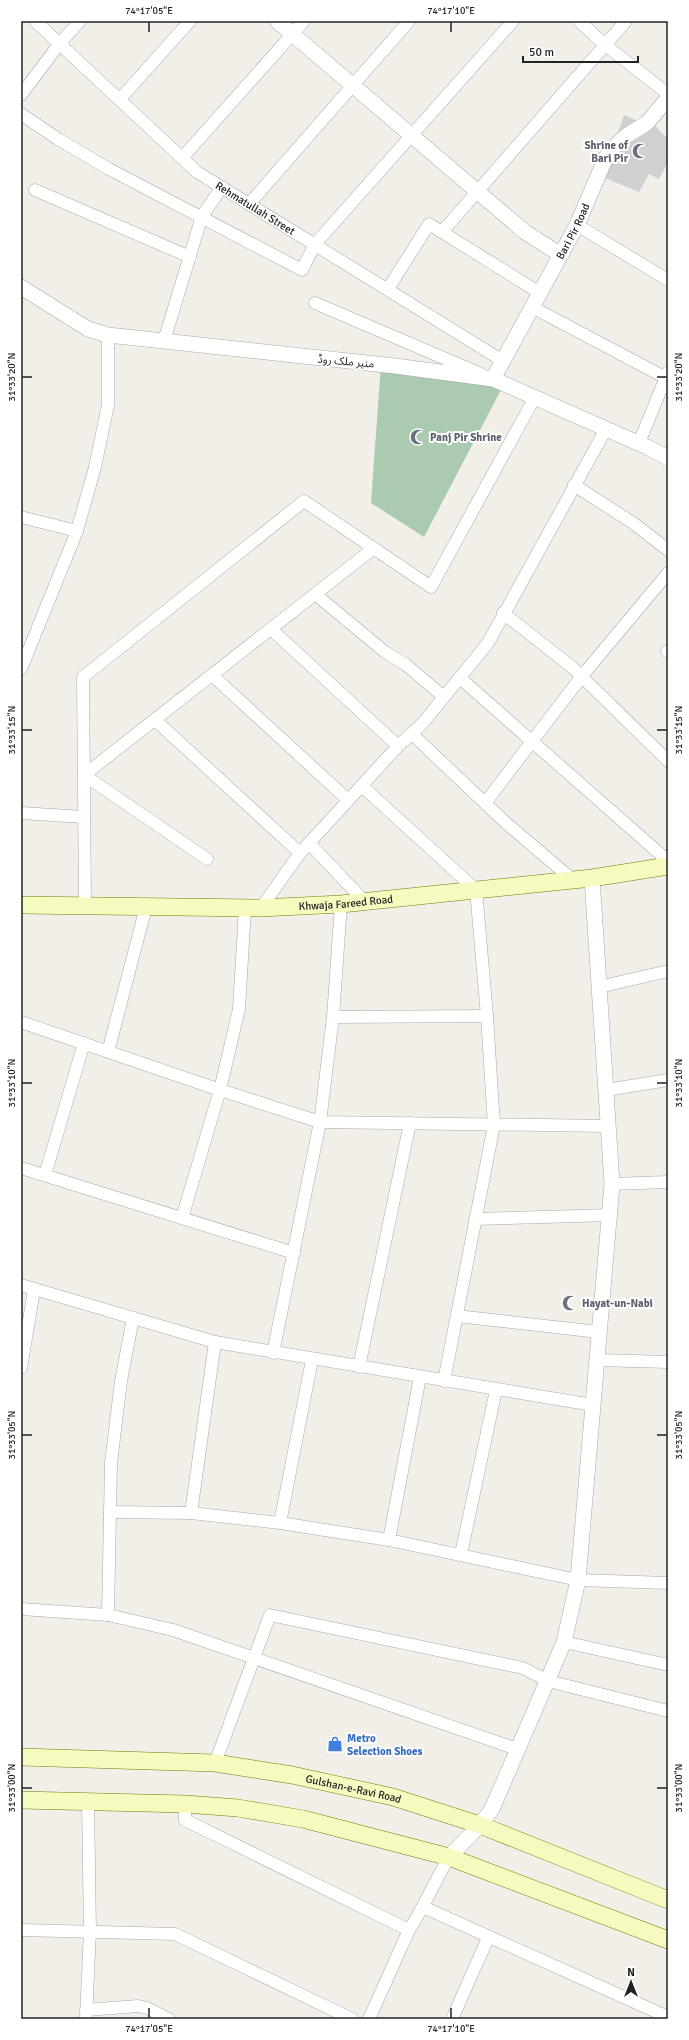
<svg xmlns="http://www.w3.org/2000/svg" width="689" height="2040" font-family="Signika,'Noto Sans Arabic',sans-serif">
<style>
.religious{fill:#d0d0d0}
.cemetery{fill:#aacbaf}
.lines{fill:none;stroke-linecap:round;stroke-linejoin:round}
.minor-casing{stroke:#a9a9a9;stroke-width:13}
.tertiary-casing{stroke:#a9a9a9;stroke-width:16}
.secondary-casing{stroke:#707d05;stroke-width:18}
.minor{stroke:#fff;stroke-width:12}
.tertiary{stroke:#fff;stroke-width:15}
.secondary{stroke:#f7fabf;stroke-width:17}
.ticks{fill:none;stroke:#222;stroke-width:1.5}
.labels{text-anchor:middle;stroke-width:4;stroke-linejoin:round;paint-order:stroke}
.worship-label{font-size:11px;font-weight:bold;fill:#5b616d;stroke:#fff;text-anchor:start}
.street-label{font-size:11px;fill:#222;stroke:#fff}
.shop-label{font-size:11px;font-weight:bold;fill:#366cbe;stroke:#fff;text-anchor:start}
.neatline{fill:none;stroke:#222;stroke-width:1.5}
.ticks-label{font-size:10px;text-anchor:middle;fill:#222}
</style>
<rect width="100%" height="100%" fill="#f2efe9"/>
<!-- religious -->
<path class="religious" d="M624,115L650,126L652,123L668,139V162L659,179L649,174L639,192L603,177Z"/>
<!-- cemetery -->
<path class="cemetery" d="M381,364L504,384L424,537L371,503Z"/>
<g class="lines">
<defs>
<g id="minor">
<path id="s1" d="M35,21L197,172L503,361"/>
<path d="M579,21L604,44L668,94"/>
<path d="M21,95L60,43L80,21"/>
<path d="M120,99L190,21"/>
<path d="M21,114L58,139L109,169L302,270L315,244L513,21"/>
<path d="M182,158L304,21"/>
<path d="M35,190L190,257"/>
<path d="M249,204L409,21"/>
<path d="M577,225L668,280"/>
<path d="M442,232L626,21"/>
<path d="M388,289L429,224L540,293"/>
<path d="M315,303L481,374"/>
<path d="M532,307L666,378"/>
<path d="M164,341L202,216L222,187"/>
<path d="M639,443L668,372"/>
<path d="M574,485L633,523L668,550"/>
<path d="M21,517L77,531"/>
<path d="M315,594L385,652L405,664L444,697"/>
<path d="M503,613L573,668L668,761"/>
<path d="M271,629L398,746"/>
<path d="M667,651L668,652"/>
<path d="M21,669L77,531L95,467L108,405V335"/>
<path d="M212,675L348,800"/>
<path d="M460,678L668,861"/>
<path d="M155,720L300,853"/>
<path d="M412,734L506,823L573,880"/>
<path d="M362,786L476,890L487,1016L494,1125L444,1381"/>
<path d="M485,803L582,676L668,573"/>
<path d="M21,813L84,817"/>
<path d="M309,843L365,902"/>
<path d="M207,859L84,775L374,548"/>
<path d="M85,906L83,677L304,501L431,587L535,397"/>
<path d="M261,908L300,853L398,746L422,724L488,643L606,429"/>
<path d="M599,987L668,971"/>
<path d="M333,1017L487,1016"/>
<path d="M21,1022L220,1090L320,1122L608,1126"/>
<path d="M108,1052L146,907"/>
<path d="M606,1090L668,1080"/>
<path d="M21,1168L294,1253"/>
<path d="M45,1175L84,1043"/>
<path d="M612,1184L668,1182"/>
<path d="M182,1218L220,1090L239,1009L245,908"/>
<path d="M475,1219L611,1215"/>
<path d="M21,1285L215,1342L593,1405"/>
<path d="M457,1316L599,1332"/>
<path d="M273,1353L320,1122L333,1017L341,904"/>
<path d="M597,1360L668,1362"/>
<path d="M359,1367L410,1123"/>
<path d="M21,1368L34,1290"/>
<path d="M110,1512L191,1513L280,1523L389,1540L578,1580L668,1583"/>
<path d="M191,1513L215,1342"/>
<path d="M280,1523L312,1360"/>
<path d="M389,1540L420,1377"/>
<path d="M461,1554L496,1390"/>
<path d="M21,1609L108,1615L173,1630L517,1749"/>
<path d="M108,1615L111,1463L121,1381L133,1318"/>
<path d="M564,1642L668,1665"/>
<path d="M215,1763L270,1615L523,1668L548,1681L668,1711"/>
<path d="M185,1804V1820L409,1930C424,1907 435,1881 449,1857"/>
<path d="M423,1907L668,2017"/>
<path d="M21,1930L175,1934L352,2019"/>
<path d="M86,2010L138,2006L147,2008L169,2019"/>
<path d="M86,2019L90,1931L88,1801"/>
<path d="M369,2019L409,1930"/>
<path d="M452,2019L488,1938"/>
</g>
<g id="tertiary">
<path d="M277,21L525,232L561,255"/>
<path d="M21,287L88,329L108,335L395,366L493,379L647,447L668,458"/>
<path id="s2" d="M493,379L577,225L606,157L616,145L626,136L647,123L668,98"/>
<path d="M449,1857L480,1825L492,1809L564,1642L578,1580L612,1184L592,878"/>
</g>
<g id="secondary">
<path id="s3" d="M21,905L261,908L341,904L592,878L668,866"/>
<path id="s4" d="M21,1757L215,1763L292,1775L393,1797L480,1825L668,1900"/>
<path d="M21,1800L185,1804L238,1808L303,1819L449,1857L668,1940"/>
</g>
</defs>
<!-- minor casing -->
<use href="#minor" class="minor-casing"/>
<!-- tertiary casing -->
<use href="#tertiary" class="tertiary-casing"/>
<!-- secondary casing -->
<use href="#secondary" class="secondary-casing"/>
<!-- minor -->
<use href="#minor" class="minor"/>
<!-- tertiary -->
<use href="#tertiary" class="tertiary"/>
<!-- secondary -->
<use href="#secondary" class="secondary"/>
</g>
<!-- ticks -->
<path class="ticks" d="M149,22V32M451,22V32M22,377H32M657,377H667M22,730H32M657,730H667M22,1083H32M657,1083H667M22,1435H32M657,1435H667M22,1788H32M657,1788H667M149,2008V2018M451,2008V2018"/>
<!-- icons -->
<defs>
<symbol id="mosque-bare" viewBox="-9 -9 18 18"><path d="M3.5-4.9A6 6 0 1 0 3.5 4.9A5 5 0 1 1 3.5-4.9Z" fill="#6b7280" stroke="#fff" stroke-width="2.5" paint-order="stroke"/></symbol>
<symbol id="shop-bare" viewBox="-9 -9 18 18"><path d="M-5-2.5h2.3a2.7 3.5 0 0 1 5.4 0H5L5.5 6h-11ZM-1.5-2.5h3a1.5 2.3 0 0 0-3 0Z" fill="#3f7fe0" stroke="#fff" stroke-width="2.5" paint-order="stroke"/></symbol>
</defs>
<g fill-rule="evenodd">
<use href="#mosque-bare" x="629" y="140" width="22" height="22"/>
<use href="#mosque-bare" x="407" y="426" width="22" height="22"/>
<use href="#mosque-bare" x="559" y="1292" width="22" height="22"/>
<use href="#shop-bare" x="324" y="1733" width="22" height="22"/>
</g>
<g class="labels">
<!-- worship labels -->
<g class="worship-label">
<text x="628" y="149" text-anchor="end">Shrine of<tspan x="628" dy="13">Bari Pir</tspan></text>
<text x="430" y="441">Panj Pir Shrine</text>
<text x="582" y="1307">Hayat-un-Nabi</text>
</g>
<!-- street labels -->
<g class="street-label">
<text dy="4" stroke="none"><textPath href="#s1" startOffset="290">Rehmatullah Street</textPath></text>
<text dy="4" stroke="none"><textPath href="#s2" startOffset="168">Bari Pir Road</textPath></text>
<text transform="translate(346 361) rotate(5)" y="4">منیر ملک روڈ</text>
<text dy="4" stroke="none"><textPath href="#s3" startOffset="325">Khwaja Fareed Road</textPath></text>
<text dy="4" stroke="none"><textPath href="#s4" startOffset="335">Gulshan-e-Ravi Road</textPath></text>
</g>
<!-- shop labels -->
<g class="shop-label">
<text x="347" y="1742">Metro<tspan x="347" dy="13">Selection Shoes</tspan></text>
</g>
</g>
<!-- border -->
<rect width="689" height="2040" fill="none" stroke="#ffffff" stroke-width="44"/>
<!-- north arrow -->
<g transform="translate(631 1982)" stroke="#ffffff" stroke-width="3" paint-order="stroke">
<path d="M0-3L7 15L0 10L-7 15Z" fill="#222222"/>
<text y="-6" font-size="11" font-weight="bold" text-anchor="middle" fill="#222222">N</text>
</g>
<!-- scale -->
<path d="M523 56v6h115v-6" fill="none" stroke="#222222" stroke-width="2"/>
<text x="529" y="56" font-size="12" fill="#222222" stroke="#ffffff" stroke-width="3" paint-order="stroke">50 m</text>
<rect x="22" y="22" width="645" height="1996" class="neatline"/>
<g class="ticks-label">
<text x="149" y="14">74°17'05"E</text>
<text x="451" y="14">74°17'10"E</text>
<text transform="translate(11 377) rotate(-90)" y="4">31°33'20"N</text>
<text transform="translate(678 377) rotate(-90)" y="4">31°33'20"N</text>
<text transform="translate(11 730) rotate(-90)" y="4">31°33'15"N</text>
<text transform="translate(678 730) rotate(-90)" y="4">31°33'15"N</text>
<text transform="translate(11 1083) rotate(-90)" y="4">31°33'10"N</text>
<text transform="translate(678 1083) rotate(-90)" y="4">31°33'10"N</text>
<text transform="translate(11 1435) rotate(-90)" y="4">31°33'05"N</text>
<text transform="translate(678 1435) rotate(-90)" y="4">31°33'05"N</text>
<text transform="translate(11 1788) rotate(-90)" y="4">31°33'00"N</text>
<text transform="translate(678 1788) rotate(-90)" y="4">31°33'00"N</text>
<text x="149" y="2032">74°17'05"E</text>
<text x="451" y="2032">74°17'10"E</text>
</g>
</svg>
